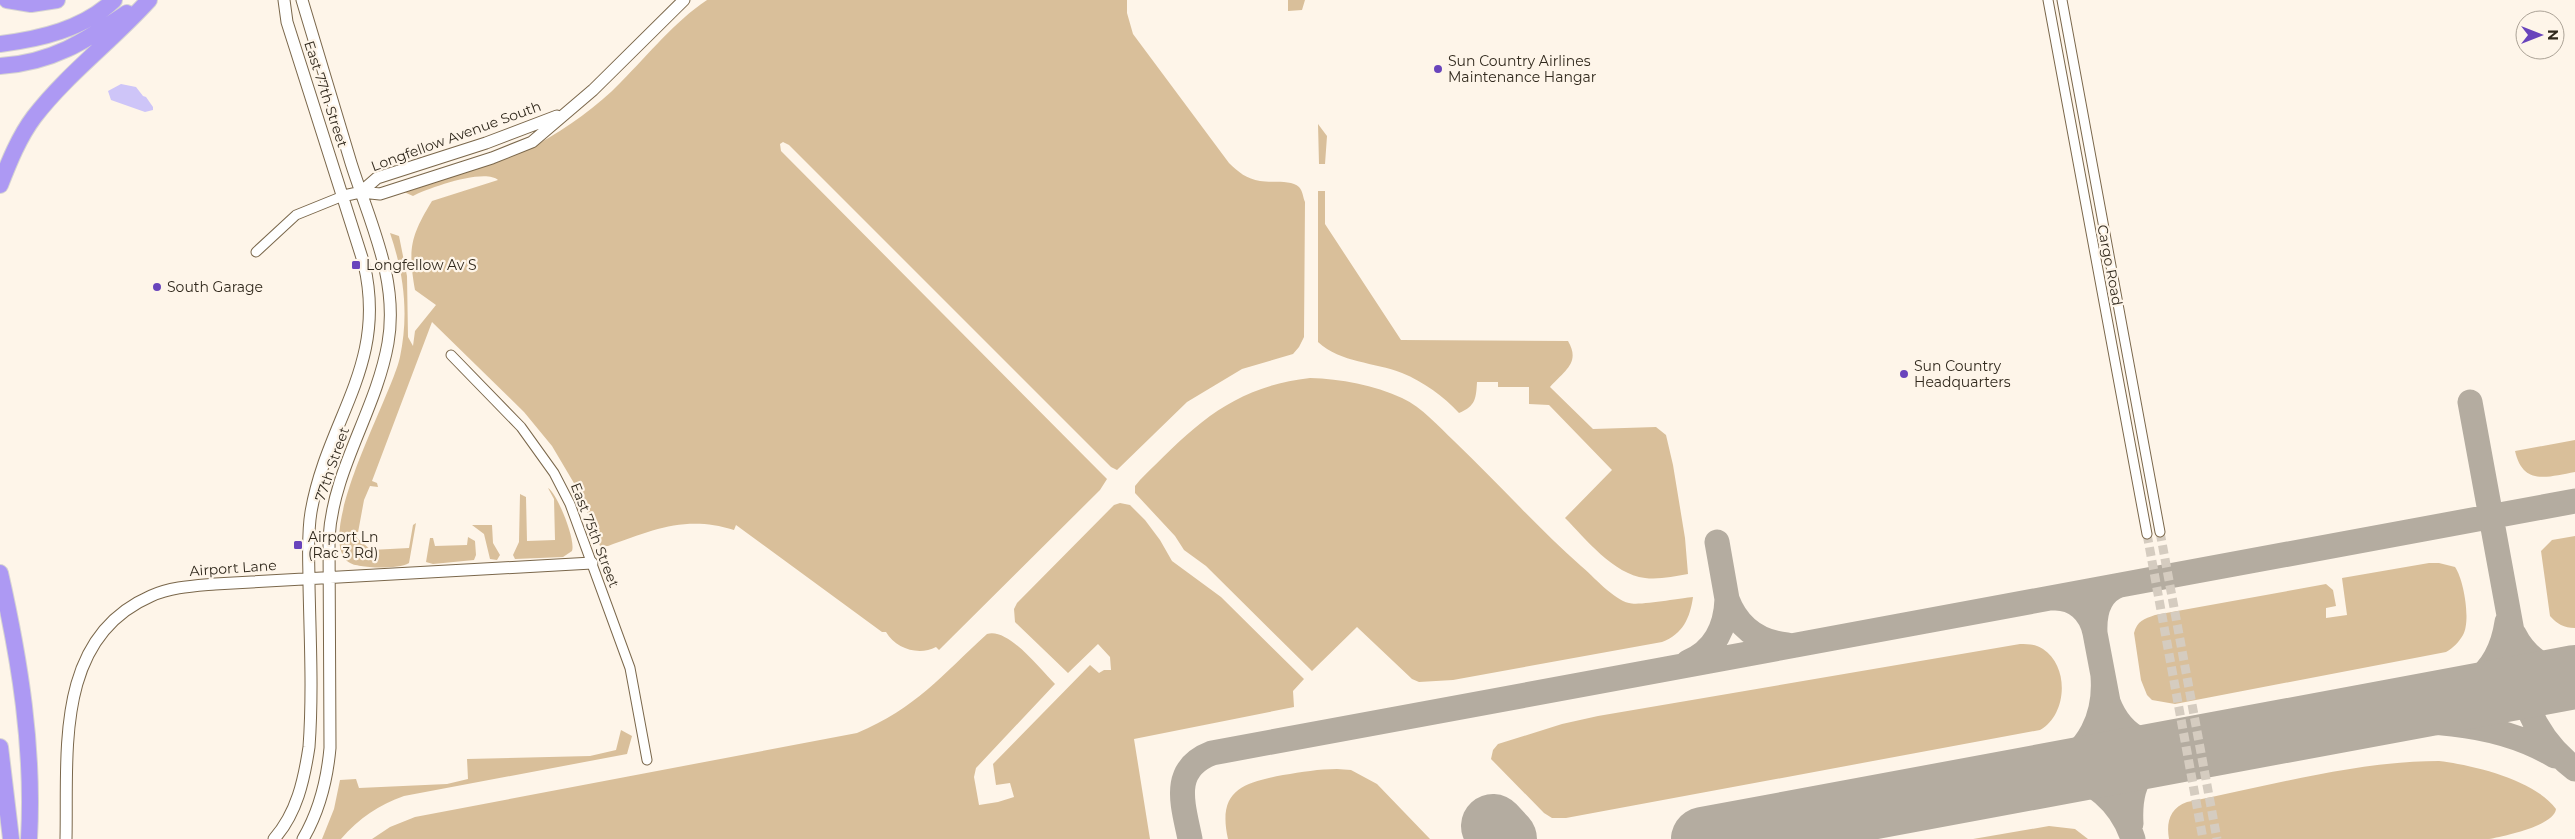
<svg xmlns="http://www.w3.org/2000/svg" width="2575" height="839" font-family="Montserrat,sans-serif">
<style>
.green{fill:#d9bf9a}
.water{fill:#cec5f8}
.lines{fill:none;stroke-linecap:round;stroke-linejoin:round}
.taxiway{stroke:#b4aca0;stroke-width:25}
.runway{stroke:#b4aca0;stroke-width:64}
.minor-tunnel{stroke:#d5ccc0;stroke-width:9;stroke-dasharray:9 4.5;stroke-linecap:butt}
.minor-casing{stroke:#7a674b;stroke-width:11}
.tertiary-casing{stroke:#7a674b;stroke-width:13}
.motorway-casing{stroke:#d6d4d2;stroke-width:18}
.minor{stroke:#fff;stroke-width:9}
.tertiary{stroke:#fff;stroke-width:11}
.motorway{stroke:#ad99f3;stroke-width:16}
.poi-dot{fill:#6944bc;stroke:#fef5e9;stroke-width:2}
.labels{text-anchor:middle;stroke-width:4.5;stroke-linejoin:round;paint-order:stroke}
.poi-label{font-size:14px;fill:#31291d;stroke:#fef5e9;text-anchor:start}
.street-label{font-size:14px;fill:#31291d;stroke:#fef5e9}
</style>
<rect width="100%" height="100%" fill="#fef5e9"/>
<!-- green -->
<path class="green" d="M707,0H1127V13L1133,34L1229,163C1238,172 1247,179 1260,181C1270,183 1291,179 1299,187C1303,191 1303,198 1305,202L1304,337L1299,347L1293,354L1242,369L1187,402L1117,470L1111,467L789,145L783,142L780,144L781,151L1107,479L1100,490L939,650L936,647C919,656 896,649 886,632H882L736,525L734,530C686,515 653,530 608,546H600L581,495L552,446L524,412L432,322L372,481L377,483L378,487L370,486L364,500L357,538L371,550L409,548L413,525L416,523L409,563C399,569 371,568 361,566C356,565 352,565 347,561C315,531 392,395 400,357C409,314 404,274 390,233L399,236L407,276L408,337L413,346L415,331L436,305L415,290C408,249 410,237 432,201L498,180C485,168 428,188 413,196L404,192L538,144C568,127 597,107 621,82C649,54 674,22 707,0Z
M1288,0H1305L1302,10L1288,11Z
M1318,124L1327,136L1325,164H1319Z
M1318,191H1325V224L1401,340L1568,341C1581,363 1564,371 1550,387L1593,429L1656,427L1666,435L1673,465L1685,538L1688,574C1674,576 1659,580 1645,578C1613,574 1586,539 1565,518L1612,470L1549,405L1529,404V387H1498V382H1477C1476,398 1476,406 1459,413C1443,396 1424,382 1402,373C1374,362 1341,363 1318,342Z
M1310,378C1341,379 1374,385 1402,398C1423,408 1438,426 1454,441C1497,482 1537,527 1581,566C1593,576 1614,600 1629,603C1639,606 1680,598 1693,597C1690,618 1683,634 1662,642L1453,680L1419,682L1412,679L1357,627L1312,671L1206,566L1184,550L1175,536L1135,493V486L1140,480C1194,426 1231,387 1310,378Z
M2575,440V472C2547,477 2523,486 2515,451Z
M548,488C557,493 576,540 572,551L563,557L515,559L513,555L519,542L520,494L526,497L527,541L555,540L554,499Z
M1120,503L1130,505L1145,520L1160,540L1172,561L1221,597L1304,679L1293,691L1294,707L1134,739L1150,839H372L390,827L415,817L857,733C916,708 941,676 987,634C1008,627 1041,670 1055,684L976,768L974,777L979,805L998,802L1014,797L1010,783L996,785L993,764L1090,665L1099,673L1104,670H1111L1110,657L1098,644L1068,673L1015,622L1014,609L1017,603L1114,505Z
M472,525H492L493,543L500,555L497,560L490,559L484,534Z
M2575,536V628C2564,628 2557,624 2550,616L2541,551L2552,540Z
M468,537L475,541L476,555L474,560L433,564L426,562L430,538H433L435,546L467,545Z
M2429,563H2439L2455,567C2464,580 2471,621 2463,635C2459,642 2453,648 2446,652L2175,704L2152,700L2147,695L2141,680L2134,633C2137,621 2144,619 2155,615L2326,584L2333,590L2336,606L2326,608V618L2347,615L2342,578Z
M2020,644C2028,644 2036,644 2043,649C2070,667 2067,715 2040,730L1566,818H1552L1544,813L1491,759L1493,750L1498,744L1562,724L1598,716Z
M621,730L632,736L627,754L404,796C379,805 359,818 341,839H322L334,809L340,780L356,779L359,788L447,784L468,779L467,759L590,756L616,750Z
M2439,761C2473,765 2535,780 2556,809C2554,826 2504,836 2489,839H2169C2166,822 2170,808 2187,802C2268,786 2358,761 2439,761Z
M1337,769L1351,770L1377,784L1430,839H1228C1217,790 1243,783 1283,775C1302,772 1319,769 1337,769Z
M2049,826L2075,829L2088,839H1973Z"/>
<!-- water -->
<path class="water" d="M121,84L136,87L143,96L146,97L153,107V110L145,112L111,100L108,91Z"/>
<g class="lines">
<!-- taxiway -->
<path class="taxiway" d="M2470,402L2524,697C2534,727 2550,750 2575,769
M1717,542L1727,599
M2053,598C2075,597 2091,612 2095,633C2094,612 2099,592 2120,585
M2095,633L2128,807
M2514,634C2526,658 2548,673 2575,673
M1688,662C1715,651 1726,626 1727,599C1737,626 1758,642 1787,645
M2103,676C2106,715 2090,753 2051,769C2035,776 2016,778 1999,783C2017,781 2036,776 2053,775C2092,774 2122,805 2133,839
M2108,702C2124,744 2155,748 2195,747C2149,759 2128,772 2131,824
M2408,707C2460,694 2498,682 2507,622
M2323,723C2401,721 2485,714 2555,756
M1190,839C1183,804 1170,769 1212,753L2575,501"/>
<!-- runway -->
<path class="runway" d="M1493,826L1505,839
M1703,839L2575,677"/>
<!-- minor-tunnel -->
<path class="minor-tunnel" d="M2160,532L2217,839
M2147,534L2203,839"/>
<defs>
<path id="minor" d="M2048,0L2147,534
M2062,0L2160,532
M256,252L296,215L343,196
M451,355L521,427L554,473L570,504L630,668L647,760"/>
<path id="tertiary" d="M302,0C318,54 335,109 351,163C370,223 399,280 388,343C376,411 333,469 329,538L330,748C327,781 320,810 303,839
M361,192L377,178L486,143L557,116
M343,196L361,192L380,194L492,158L532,142L593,90L684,0
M66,839C68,752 54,638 151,596C171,587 193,586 215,584L592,563
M274,839C297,813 304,780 309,747C313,693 310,638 309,584C309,560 307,535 311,512C327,419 388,365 364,264L287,22L284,0"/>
<path id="motorway" d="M7,0L31,4L57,0
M0,44C40,39 84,29 114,0
M0,66C52,63 85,41 127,13
M0,185C9,162 19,137 34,117C67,74 112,41 149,0
M0,573C20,661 34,749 29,839
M0,747L11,839"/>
</defs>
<!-- minor casing -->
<use href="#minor" class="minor-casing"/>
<!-- tertiary casing -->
<use href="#tertiary" class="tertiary-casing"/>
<!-- motorway casing -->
<use href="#motorway" class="motorway-casing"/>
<!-- minor -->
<use href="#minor" class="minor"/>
<!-- tertiary -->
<use href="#tertiary" class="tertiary"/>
<!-- motorway -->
<use href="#motorway" class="motorway"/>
</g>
<!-- markers -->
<g class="poi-dot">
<circle cx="1438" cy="69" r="5"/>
<rect x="351" y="260" width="10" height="10" rx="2.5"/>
<circle cx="157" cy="287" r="5"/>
<circle cx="1904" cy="374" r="5"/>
<rect x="293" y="540" width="10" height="10" rx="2.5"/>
</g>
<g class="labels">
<!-- poi labels -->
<g class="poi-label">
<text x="1448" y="66">Sun Country Airlines<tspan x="1448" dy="16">Maintenance Hangar</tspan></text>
<text x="366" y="270">Longfellow Av S</text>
<text x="167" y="292">South Garage</text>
<text x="1914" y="371">Sun Country<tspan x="1914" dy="16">Headquarters</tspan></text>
<text x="308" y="542">Airport Ln<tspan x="308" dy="16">(Rac 3 Rd)</tspan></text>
</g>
<!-- street labels -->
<g class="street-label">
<text transform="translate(326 94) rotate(72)" y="5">East 77th Street</text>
<text transform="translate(456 136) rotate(-20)" y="5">Longfellow Avenue South</text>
<text transform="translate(2110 265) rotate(79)" y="5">Cargo Road</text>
<text transform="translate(332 464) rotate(-71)" y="5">77th Street</text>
<text transform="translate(595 535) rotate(69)" y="5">East 75th Street</text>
<text transform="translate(233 568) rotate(-4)" y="5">Airport Lane</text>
</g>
</g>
<!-- north arrow -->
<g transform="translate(2540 35) rotate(90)"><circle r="24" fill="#fef5e9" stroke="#aca397"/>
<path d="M0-4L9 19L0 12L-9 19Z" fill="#6944bc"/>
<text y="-8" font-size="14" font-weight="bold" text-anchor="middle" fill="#31291d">N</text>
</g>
</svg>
